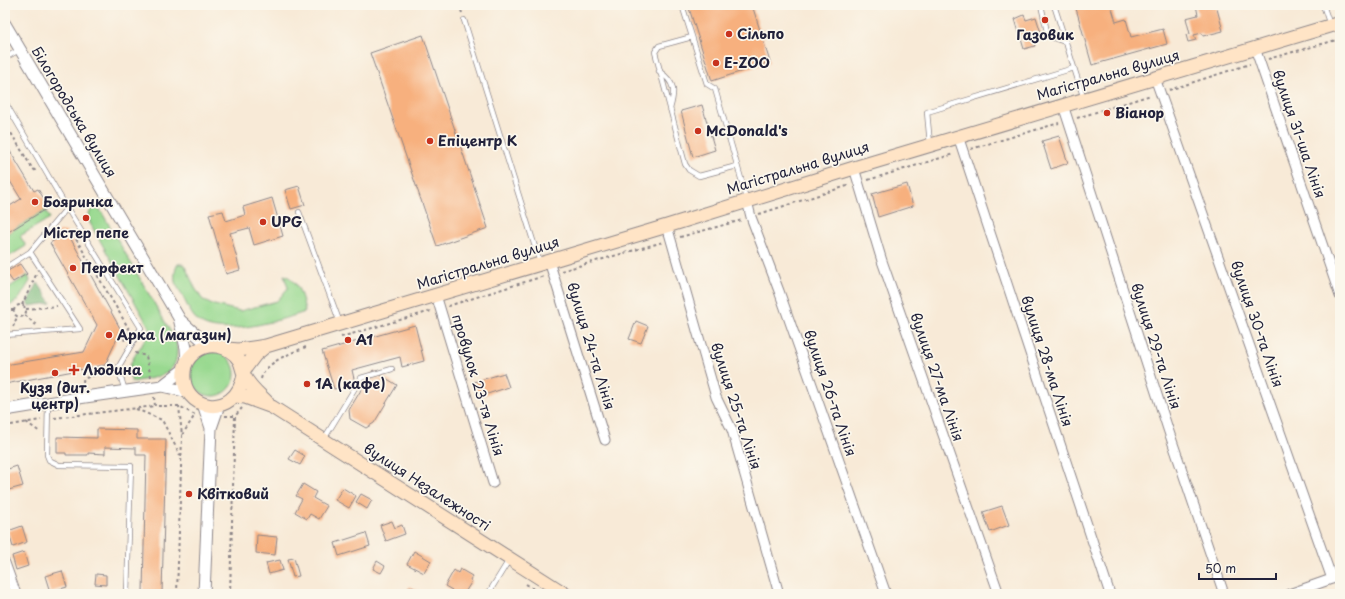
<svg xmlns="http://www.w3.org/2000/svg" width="1345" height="599" font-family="'Playpen Sans',sans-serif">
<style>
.green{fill:#99d990;stroke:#5e7e66}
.forest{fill:#7ab97a;stroke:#4e6e5a}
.building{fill:#f7b07e}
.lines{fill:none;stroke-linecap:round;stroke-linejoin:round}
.service-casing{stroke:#8d8689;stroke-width:6}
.minor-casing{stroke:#8d8689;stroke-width:11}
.tertiary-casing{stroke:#8d8689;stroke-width:13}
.secondary-casing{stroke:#8d8689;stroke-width:15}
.path{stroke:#8d8689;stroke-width:2;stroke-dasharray:3 3;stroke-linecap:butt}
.service{stroke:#fff;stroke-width:4.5}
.minor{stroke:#fff;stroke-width:9}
.tertiary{stroke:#fff;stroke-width:11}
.secondary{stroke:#ffe4c6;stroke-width:13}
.poi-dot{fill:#c8321e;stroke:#fbf7ec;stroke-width:1.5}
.labels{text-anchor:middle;stroke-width:3.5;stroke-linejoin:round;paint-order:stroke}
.poi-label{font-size:14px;font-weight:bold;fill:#22223b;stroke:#fbf7ec;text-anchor:start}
.street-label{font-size:14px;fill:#22223b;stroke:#fbf7ec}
</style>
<rect width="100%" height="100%" fill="#fbf7ec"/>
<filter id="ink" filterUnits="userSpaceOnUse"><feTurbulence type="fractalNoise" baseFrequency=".025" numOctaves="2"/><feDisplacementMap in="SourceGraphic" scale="8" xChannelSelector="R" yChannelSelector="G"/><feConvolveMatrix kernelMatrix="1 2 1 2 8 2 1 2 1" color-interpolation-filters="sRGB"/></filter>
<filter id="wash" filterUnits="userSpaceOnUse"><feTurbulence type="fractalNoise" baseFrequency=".012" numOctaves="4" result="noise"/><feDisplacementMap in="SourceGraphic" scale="16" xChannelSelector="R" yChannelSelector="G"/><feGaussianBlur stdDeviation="0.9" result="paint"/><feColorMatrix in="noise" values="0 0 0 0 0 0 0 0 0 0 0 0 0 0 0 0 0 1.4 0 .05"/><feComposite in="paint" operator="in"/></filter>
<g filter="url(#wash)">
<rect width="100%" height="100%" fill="#f8ead7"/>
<!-- green -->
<path class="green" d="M95,207L99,208L101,211L176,341C182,376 159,377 132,382C131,379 129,376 129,373C128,357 151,339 149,327L90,223L89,214L92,208Z
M45,210L50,218L20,236L26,246L5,259V235Z
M178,264H182L185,266L195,288L202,299L210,304L240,311L277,301L288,288L284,275C298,279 303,299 305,312C281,320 219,339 198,321C190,314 186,302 181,293C179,289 176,285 175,282C174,277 175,268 178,264Z
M28,275L30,281L19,299L11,305L5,303V290Z
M191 374a22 22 0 1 1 44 0a22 22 0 1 1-44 0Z"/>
<!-- forest -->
<path class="forest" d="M38,283L51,303L29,306L27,303Z"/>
<g id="blocks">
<!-- building -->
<path class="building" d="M688,5H752L770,62L712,81Z
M1075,5H1111L1116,22L1126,19L1131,37L1163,29L1167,44L1092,65Z
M1196,5H1216L1223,31L1203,36L1202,33L1194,35L1196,40L1188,42L1186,35L1190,34L1186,18L1198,15Z
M1024,15L1026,20L1036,17L1042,36L1033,39L1035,46L1024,49L1015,19Z
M423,35L488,228L437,246L370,53Z
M702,105L715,150L693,157L681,111Z
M1059,136L1068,163L1051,169L1042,141Z
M5,143L34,191L38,189L49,207L5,234V209L21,199L5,173Z
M907,184L913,206L878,217L872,194Z
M299,186L305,205L291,209L285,190Z
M272,198L283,236L254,245L249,228L230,233L240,270L226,274L209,214L223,211L226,221L245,215L243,207Z
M59,231L67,232L121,330L105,365L5,384V365L84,352L97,325L50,243L58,238Z
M20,264L27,274L13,282L6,272Z
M636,321L648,326L641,343L629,339Z
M415,325L424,361L402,367L400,357L352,370L355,383L334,389L322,351Z
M373,370L397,385L374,423L366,428L350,419L349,410Z
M504,373L509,387L478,397L474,382Z
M97,429L137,430V439H166L162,593L143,592L146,455H136V448L105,447V454L88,453V455H66V453H57V437L97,438Z
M295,450L305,456L300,465L289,459Z
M17,466L23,486L5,491V470Z
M303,484L316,492L313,498L327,506L319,519L310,514L307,519L295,512L302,499L296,496Z
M343,488L356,496L349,508L335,500Z
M361,494L372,500L367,509L356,502Z
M1002,506L1009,525L990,532L983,512Z
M392,521L395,528L402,525L405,534L386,541L380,525Z
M22,526L27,542L13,547L8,531Z
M366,533L370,546L339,556L335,543Z
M257,535L277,537L275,555L256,553Z
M414,551L431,561L424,573L407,564Z
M24,552L28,566L16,570L12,556Z
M294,558L299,576L293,577L288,559Z
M280,560L283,570L269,574L266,563Z
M377,561L385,566L381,573L373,569Z
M460,569L472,576L470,580L472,581L464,594H455L451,592L452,590L445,586L454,570L458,573Z
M62,571L67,587L50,592L45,576Z
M96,574L106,575V585L95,584Z
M410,586L420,592L419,594H405Z"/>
</g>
</g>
<g filter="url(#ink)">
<use href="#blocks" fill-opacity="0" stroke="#8d8689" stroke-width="1"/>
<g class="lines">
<defs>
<path id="service" d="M682,5L707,84L715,89L742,182L746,200
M1041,5L1048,36L1065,42
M1054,5L1084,99
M1323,5L1330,25
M464,20L540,263
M692,37L659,46L655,52L685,164L689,170L699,176L737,166
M5,58L19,50
M659,71C676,83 675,91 670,109
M5,102L67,208L141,328L118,368L125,391
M930,144L927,112L1074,68
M299,212L340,323
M5,268L30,252L67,208
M5,335L80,329L30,252
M48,404L47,455L49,460L59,465L131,466L127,594
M324,439L361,378L392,369
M488,594L509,560"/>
<path id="minor" d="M1255,48L1340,296
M1155,78L1332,579
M1063,105L1168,429L1224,594
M958,136L1110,594
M854,168L882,261L999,594
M747,201L751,217L779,291L886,594
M667,226L716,397L732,430L779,594
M549,261L605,440
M436,295L493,483
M5,563L16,594
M1289,594L1340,576"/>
<path id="tertiary" d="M5,24L179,318L186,348L187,362
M179,319L200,338L212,346
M162,386L184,369
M203,404L211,428
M5,410L85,397L162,386L188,392
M204,594L211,428L219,405"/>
<path id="secondary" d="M227,349L239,350L266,346L667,226L854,168L1340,23
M243,371L255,355L266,346
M244,375C235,422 180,410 184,372C184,364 189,357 195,352C209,341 229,345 239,360C242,365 242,371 245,377C250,387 259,394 267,402
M235,396L245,397L272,407L565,594"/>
</defs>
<!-- service casing -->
<use href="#service" class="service-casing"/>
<!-- minor casing -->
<use href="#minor" class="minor-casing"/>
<!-- tertiary casing -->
<use href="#tertiary" class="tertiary-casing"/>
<!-- secondary casing -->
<use href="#secondary" class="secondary-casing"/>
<!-- path -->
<path class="path" d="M459,5L462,13
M1268,59L1340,39
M1169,90L1250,64
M1077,118L1151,95
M5,123L32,168L37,172
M971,149L1059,123
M868,180L954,154
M759,214L850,185
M73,234L129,329L123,343
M680,237L742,220
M561,271L663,242
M14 311a6 6 0 1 1 12 0a6 6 0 1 1-12 0Z
M22,305L36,275
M448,306L544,276
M26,309L57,306
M5,310H14
M25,315L36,325
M13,327L17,317
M341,337L431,311
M135,353L146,356L151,377
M261,379C265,362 291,353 306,347
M84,388L83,379L108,370L111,365
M154,397L155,406H179L197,416
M136,409L162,420L180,455
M225,416H235
M54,418L155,406
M26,422L40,432
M5,426L41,420
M182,435L195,415
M526,584L541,594
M177,594L182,436L179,406
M230,594L235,416L242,408"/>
<!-- service -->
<use href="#service" class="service"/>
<!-- minor -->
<use href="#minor" class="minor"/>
<!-- tertiary -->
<use href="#tertiary" class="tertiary"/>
<!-- secondary -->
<use href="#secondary" class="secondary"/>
</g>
</g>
<!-- markers -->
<g class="poi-dot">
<circle cx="1045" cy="20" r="4"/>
<circle cx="729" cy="34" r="4"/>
<circle cx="716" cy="63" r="4"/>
<circle cx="1107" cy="113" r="4"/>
<circle cx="698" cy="131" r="4"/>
<circle cx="430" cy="141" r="4"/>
<circle cx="35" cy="202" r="4"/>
<circle cx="86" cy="218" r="4"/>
<circle cx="263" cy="222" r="4"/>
<circle cx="73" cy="268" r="4"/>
<circle cx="109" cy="335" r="4"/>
<circle cx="348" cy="340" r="4"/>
<path d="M72 364h4v4h4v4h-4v4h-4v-4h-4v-4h4z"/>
<circle cx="55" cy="373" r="4"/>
<circle cx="307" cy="384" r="4"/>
<circle cx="189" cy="494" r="4"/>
</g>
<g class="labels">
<!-- poi labels -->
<g class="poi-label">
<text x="737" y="39">Сільпо</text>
<text x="1045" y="40" text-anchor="middle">Газовик</text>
<text x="724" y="68">E-ZOO</text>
<text x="1115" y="118">Віанор</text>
<text x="706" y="136">McDonald's</text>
<text x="438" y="146">Епіцентр К</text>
<text x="43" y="207">Бояринка</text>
<text x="271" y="227">UPG</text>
<text x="86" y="238" text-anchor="middle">Містер пепе</text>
<text x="81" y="273">Перфект</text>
<text x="117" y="340">Арка (магазин)</text>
<text x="356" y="345">А1</text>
<text x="83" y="375">Людина</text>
<text x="315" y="389">1А (кафе)</text>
<text x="55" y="393" text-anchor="middle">Кузя (дит.<tspan x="55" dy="16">центр)</tspan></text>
<text x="197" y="499">Квітковий</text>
</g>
<!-- street labels -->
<g class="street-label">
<text transform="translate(1108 75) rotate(-16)" y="5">Магістральна вулиця</text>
<text transform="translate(74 112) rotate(59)" y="5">Білогородська вулиця</text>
<text transform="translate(1299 134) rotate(71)" y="5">вулиця 31-ша Лінія</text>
<text transform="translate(798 168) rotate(-17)" y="5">Магістральна вулиця</text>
<text transform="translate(488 263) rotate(-17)" y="5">Магістральна вулиця</text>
<text transform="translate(1257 324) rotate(71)" y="5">вулиця 30-та Лінія</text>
<text transform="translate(591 346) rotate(73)" y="5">вулиця 24-та Лінія</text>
<text transform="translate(1156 346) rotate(72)" y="5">вулиця 29-та Лінія</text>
<text transform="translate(1047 361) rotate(72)" y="5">вулиця 28-ма Лінія</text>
<text transform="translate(937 377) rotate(71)" y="5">вулиця 27-ма Лінія</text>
<text transform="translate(478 385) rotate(73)" y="5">провулок 23-тя Лінія</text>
<text transform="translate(830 393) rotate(71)" y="5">вулиця 26-та Лінія</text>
<text transform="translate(736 406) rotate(72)" y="5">вулиця 25-та Лінія</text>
<text transform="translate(427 487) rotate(33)" y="5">вулиця Незалежності</text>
</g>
</g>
<!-- margin -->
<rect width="1345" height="599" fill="none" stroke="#fbf7ec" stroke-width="20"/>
<!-- scale -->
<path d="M1199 573v6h77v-6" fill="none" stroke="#22223b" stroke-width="2"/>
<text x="1205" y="573" font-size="12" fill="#22223b" stroke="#fbf7ec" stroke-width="3" paint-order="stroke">50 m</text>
</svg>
